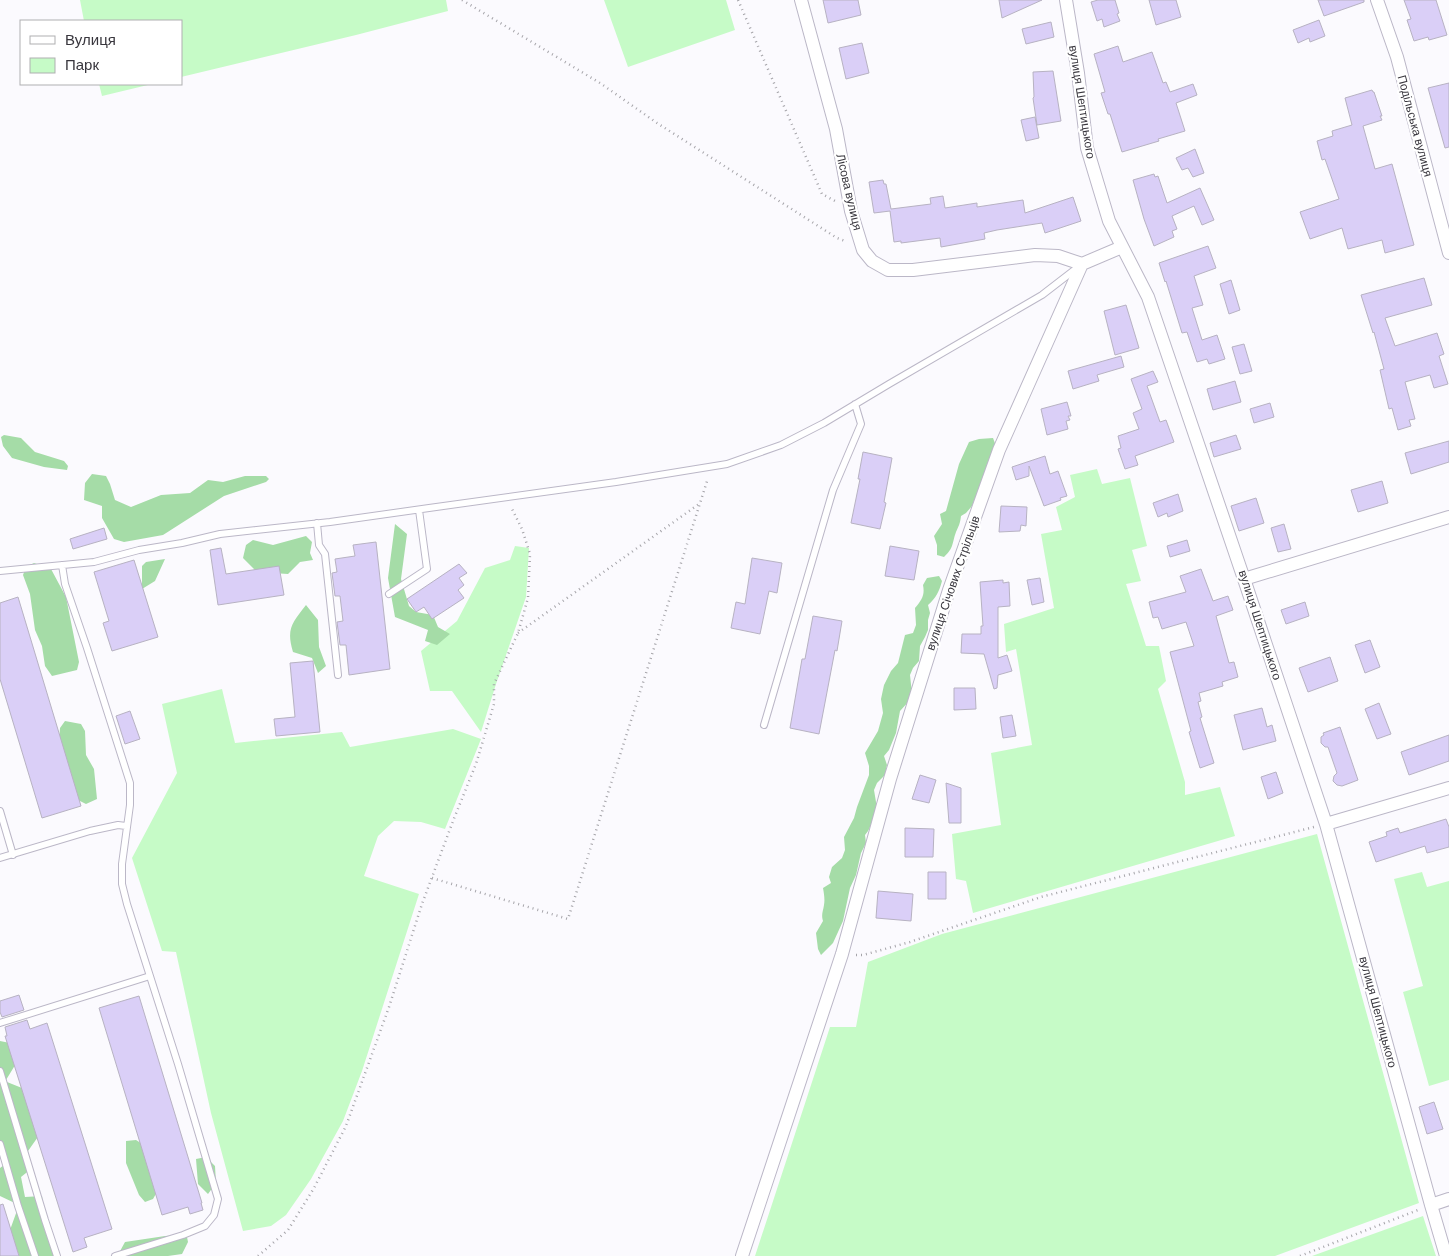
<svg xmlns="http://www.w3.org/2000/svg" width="1449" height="1256" font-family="Helvetica,sans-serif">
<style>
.green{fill:#c6fbc7}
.forest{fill:#a5dca7}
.building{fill:#dacff7;stroke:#b7b2c2}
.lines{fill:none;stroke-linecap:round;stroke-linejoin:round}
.service-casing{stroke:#bbb7c7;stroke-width:8}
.minor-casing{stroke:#bbb7c7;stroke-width:14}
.path{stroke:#a6a5aa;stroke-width:2.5;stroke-dasharray:1 4;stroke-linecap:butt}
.service{stroke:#fff;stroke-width:6}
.minor{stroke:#fff;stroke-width:12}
.labels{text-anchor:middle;stroke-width:4.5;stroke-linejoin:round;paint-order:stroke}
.street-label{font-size:12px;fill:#38363d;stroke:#fff}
</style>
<rect width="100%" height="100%" fill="#fbfafe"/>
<!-- green -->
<path class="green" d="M80,0H446L448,11L356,35L181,77V21H84Z
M604,0H726L735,30L628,67Z
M99,84H152L102,96Z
M1097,469L1102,484L1130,478L1147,546L1132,550L1141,581L1126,584L1146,646H1159L1166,681L1158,689L1185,782V795L1220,787L1235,836L973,913L966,881L956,879L952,834L1001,825L991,753L1032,745L1016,649L1006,652L1004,624L1054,608L1041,534L1062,530L1056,507L1075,497L1070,475Z
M515,546L529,548L526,597L496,684L481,732L452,691H430L421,651L457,621L485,568L510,560Z
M222,689L235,743L342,732L350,747L453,729L481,739L445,829L421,822L394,821L378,836L364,876L419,894L362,1071L343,1121L311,1179L286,1215L271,1226L243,1231L211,1113L176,952L162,951L132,858L177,773L162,704Z
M1317,834L1419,1203L1275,1256H755L830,1027H856L868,962L942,934Z
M1422,872L1427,887L1449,881V1080L1429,1086L1403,992L1423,986L1394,879Z
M1423,1216L1436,1256H1312Z"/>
<!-- forest -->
<path class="forest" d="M4,435L21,438L35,452L64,461L68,466L67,470L44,467L12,458L3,446L1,437Z
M993,438L996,446L972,506L966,513L961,516C960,524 959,525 956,532C952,543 954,548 944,557L937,555V545L934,536L942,524L940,514L946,511L959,464L969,442L979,439Z
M92,474L106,476L110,484L115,500L131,507L161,495L190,493L208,480L223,482L245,476H266L269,479L266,482L224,496L163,535L124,542L114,539L102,518V506L84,500L85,483Z
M395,524L407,534L401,579L409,606L416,612L433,615L438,627L450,634L437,645L425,641L428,630L395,617L388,578Z
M306,536L312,542L310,553L313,560L300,562L288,574L257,572L243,558L246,545L253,540L273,545Z
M165,559L155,581L142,589V566L146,562Z
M34,563L51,569L66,597L79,662L77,670L52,676L45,666L42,646L35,630L30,594L23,575L26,567Z
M939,576L942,581C939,592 936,598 928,605L930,613L928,620V630L925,637L920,646L919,661L913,668L910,675L912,694L910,700L900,711L896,733L889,750L884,756L887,765L885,775L877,783L874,790L877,808C871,818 873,826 865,835L866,843L861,853L856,875L850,888L843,921L833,943L821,955L818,949L816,933L823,921C821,914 823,912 824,905C825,899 824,894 823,888L831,883L829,877L832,867L842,858L845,850L844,837L854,818L857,807L869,775V766L865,753L878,731L883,713L881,699L884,685L891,671L898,663L905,635L913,633L916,625L915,608C922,600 925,595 923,585L927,578Z
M306,605L318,620L319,647L326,666L318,673L312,658L293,652C286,629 292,623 306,605Z
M65,721L81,724L85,731L86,755L94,769L97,799L86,804L74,798L59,742L60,728Z
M0,1041L15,1044L20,1057L6,1080L7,1082L37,1094L40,1134L28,1151L31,1169L21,1177L25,1197L42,1196L45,1220L55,1250L53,1256H19L10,1230L19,1205L0,1196V1168L8,1162L0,1157Z
M136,1140L147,1147L157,1192L153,1199L145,1202L139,1195L126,1163V1141Z
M206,1157L215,1166L216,1183L208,1194L198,1184L196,1159Z
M183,1235L187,1237L188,1242L182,1254L168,1256H121L119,1253L125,1242L165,1236Z"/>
<!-- building -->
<path class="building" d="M823,0H858L861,15L828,23Z
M999,0H1042L1002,18Z
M1098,0H1115L1119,13L1117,14L1120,21L1104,27L1102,19L1097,21L1091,2Z
M1149,0H1176L1181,17L1156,25Z
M1318,0H1364V2L1324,16Z
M1404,0H1436L1447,35L1429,40L1428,37L1414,41L1407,20L1411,19Z
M1319,20L1325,36L1310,42L1309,38L1298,43L1293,30Z
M1051,22L1054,37L1026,44L1022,29Z
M862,43L869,73L846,79L839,48Z
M1118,46L1123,62L1152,52L1163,83L1166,82L1170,92L1193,84L1197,95L1176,103L1185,131L1158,139L1159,141L1122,152L1110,114H1108L1101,93L1105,92L1094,54Z
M1053,71L1061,121L1037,125L1033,98L1034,97L1033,72Z
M1449,83V147L1445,148L1428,88Z
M1372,90L1373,92H1374L1382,116H1380L1382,120L1363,126L1375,169L1392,164L1414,245L1385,253L1382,240L1348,249L1342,228L1310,239L1300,212L1339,199L1325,159L1322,160L1317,141L1333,136L1332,131L1352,125L1345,98Z
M1035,117L1039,138L1026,141L1021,120Z
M1195,149L1204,173L1193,177L1188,168L1182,170L1176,158Z
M1154,174L1155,177L1158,176L1167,203L1200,188L1214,220L1202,225L1194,206L1172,216L1177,229L1172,231L1174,237L1154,246L1144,219L1133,180Z
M883,180L884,184H886L891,209L931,204L930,198L943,196L945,208L977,203V207L1023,200L1025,213L1073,197L1081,221L1045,233L1042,223L997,230L984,233L985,239L941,247L940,238L901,243V241L894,242L890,211L874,213L869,182Z
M1208,246L1216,268L1194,276L1203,305L1192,308L1202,340L1217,335L1225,359L1209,364L1207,359L1197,362L1187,332L1182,333L1166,281L1165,282L1159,263Z
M1424,278L1432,305L1385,318L1395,346L1437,333L1444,354L1439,356L1448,384L1434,388L1430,375L1405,382L1415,419L1409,420L1411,426L1398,430L1392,408L1389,409L1380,370L1384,369L1374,332L1373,333L1361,295Z
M1231,280L1240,310L1229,314L1220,284Z
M1126,305L1139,348L1115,355L1104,311Z
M1244,344L1252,371L1240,374L1232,347Z
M1121,356L1124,367L1097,375L1099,381L1073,389L1068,371Z
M1153,371L1158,382L1147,386L1160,422L1166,420L1174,442L1135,456L1138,465L1125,469L1118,449L1121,448L1118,436L1139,429L1133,413L1142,409L1131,379Z
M1235,381L1241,402L1213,410L1207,389Z
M1067,402L1071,416H1068L1070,420L1066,421L1068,429L1047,435L1041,409Z
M1270,403L1274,417L1254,423L1250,409Z
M1236,435L1241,449L1214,457L1210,443Z
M1449,441V462L1411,474L1405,453Z
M863,452L892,458L884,502L886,503L880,529L851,523L860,479H858Z
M1045,456L1050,474L1058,471L1067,496L1060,498L1061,500L1044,506L1029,466V476L1016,480L1012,467Z
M1382,481L1388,503L1358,512L1351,490Z
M1178,494L1183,511L1168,517L1167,513L1158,517L1153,503Z
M1256,498L1264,523L1239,531L1231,506Z
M1001,506L1027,507L1026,526L1021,525L1020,531L999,532Z
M1284,524L1291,549L1278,552L1271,528Z
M104,528L107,539L73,549L70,539Z
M1187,540L1190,551L1170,557L1167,546Z
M376,542L390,669L349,675L346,645H340L337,622L343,621L340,596H335L332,573L337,572L335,559L355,556L353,545Z
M890,546L919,551L914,580L885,576Z
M221,548L226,574L279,566L284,595L218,605L210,550Z
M752,558L782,563L777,593L769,591L760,634L731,628L736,602L745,604Z
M134,560L158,637L112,651L103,623L109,621L94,572Z
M459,564L467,573L459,578L464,585L458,590L464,598L432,619L424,607L416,612L407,599Z
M1201,569L1213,601L1228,596L1233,610L1216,616L1229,663L1234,662L1238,677L1222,682L1223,686L1199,693L1201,701L1198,702L1202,717L1200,718L1214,763L1200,768L1189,732L1191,731L1170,652L1194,646L1186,622L1162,629L1158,617L1153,618L1149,602L1186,592L1180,576Z
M1040,578L1044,602L1032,605L1027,580Z
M1003,580V583L1009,582L1010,606L998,607V658L1007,655L1012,671L998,675L997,688L994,689L984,654L961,653L962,634H981V626H983L980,582Z
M18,597L81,806L42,818L0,679V603Z
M1305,602L1309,616L1286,624L1281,610Z
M813,616L842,621L837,651L835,650L819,734L790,728L802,659H805Z
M1370,640L1380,667L1365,673L1355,645Z
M1330,657L1338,681L1308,692L1299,668Z
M313,661L320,732L276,736L274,719L295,717L290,663Z
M954,688H975L976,709L954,710Z
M1379,703L1391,734L1377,739L1365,709Z
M1262,708L1267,727L1272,725L1276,741L1243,750L1234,715Z
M130,711L140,739L125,744L116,716Z
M1012,715L1016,736L1003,738L1000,717Z
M1340,727L1358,780L1342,786L1337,785L1333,781L1334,776L1337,773L1328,747H1325L1321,743V737L1324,735L1323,733Z
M1449,735V761L1409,775L1401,752Z
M1276,772L1283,793L1268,799L1261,777Z
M920,775L936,780L929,803L912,799Z
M946,783L961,788V823H949Z
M1446,819L1449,827V847L1427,853L1425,846L1376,862L1369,842L1387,836L1386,832L1398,828L1400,833Z
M905,828L934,829L933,857H905Z
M928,872H946V899H928Z
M878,891L913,894L911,921L876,918Z
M19,995L24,1010L2,1017L0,1012V1001Z
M139,996L202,1203H201L203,1210L190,1214L188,1207L162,1215L99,1008Z
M27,1020L30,1029L47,1023L112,1229L84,1238L87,1247L73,1252L5,1036H7L5,1027Z
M1434,1102L1443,1129L1427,1134L1419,1107Z
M3,1204L19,1256H0V1205Z"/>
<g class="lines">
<defs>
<path id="service" d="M317,523L319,545L325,554L338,675
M62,565L65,584L87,648L130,783V805L122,864V884L127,904L178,1064L218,1199L214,1215L205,1226L183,1235L115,1256
M0,571L94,562L139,550L182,543L220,534L330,522L429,508L616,482L727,464L781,445L824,423L889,384L1042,295L1077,268
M389,594L427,569L419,510
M764,725L833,490L861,424L855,404
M0,811L13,855
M0,858L90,831L118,825L126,826
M0,1023L150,976
M0,1071L45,1220L57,1256
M0,1144L18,1206L35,1256"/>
<path id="minor" d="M801,0L836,129L851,211L863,250L872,261L888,270H913L1035,255L1058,256L1082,264
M1066,0L1078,73L1087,148L1109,221L1148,297L1244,579L1326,824L1431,1205L1446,1256
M1377,0L1397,57L1449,253
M1244,579L1449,517
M1326,824L1449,788
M1431,1205L1449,1199
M742,1256L842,954L890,779L949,590L999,450L1082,264L1122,247"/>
</defs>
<!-- service casing -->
<use href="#service" class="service-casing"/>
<!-- minor casing -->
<use href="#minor" class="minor-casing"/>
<!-- path -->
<path class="path" d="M462,0L600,83L657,123L837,238L845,241
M738,0L822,194L835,201
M518,633L699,504
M432,878L568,919L708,478
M856,955H863L910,942L1041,897L1314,827
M258,1256L288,1230L314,1188L346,1126L389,1007L422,904L453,821L476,764L494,704V684L518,633L528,598L530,554L522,529L511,507
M1300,1256L1418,1210"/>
<!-- service -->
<use href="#service" class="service"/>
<!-- minor -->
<use href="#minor" class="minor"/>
</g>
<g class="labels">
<!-- street labels -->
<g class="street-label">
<text transform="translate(1082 102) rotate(81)" y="4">вулиця Шептицького</text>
<text transform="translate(1415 126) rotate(75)" y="4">Подільська вулиця</text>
<text transform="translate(849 192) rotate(77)" y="4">Лісова вулиця</text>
<text transform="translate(953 583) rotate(-71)" y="4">вулиця Січових Стрільців</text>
<text transform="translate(1260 625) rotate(72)" y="4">вулиця Шептицького</text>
<text transform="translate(1378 1012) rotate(75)" y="4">вулиця Шептицького</text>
</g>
</g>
<!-- legend -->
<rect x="20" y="20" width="162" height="65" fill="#ffffff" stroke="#afafb1"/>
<rect x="30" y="36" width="25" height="8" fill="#ffffff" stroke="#afafb1"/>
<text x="65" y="45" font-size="15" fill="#38363d">Вулиця</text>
<rect x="30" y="58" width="25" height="15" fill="#c6fbc7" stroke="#afafb1"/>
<text x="65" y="70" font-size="15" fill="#38363d">Парк</text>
</svg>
